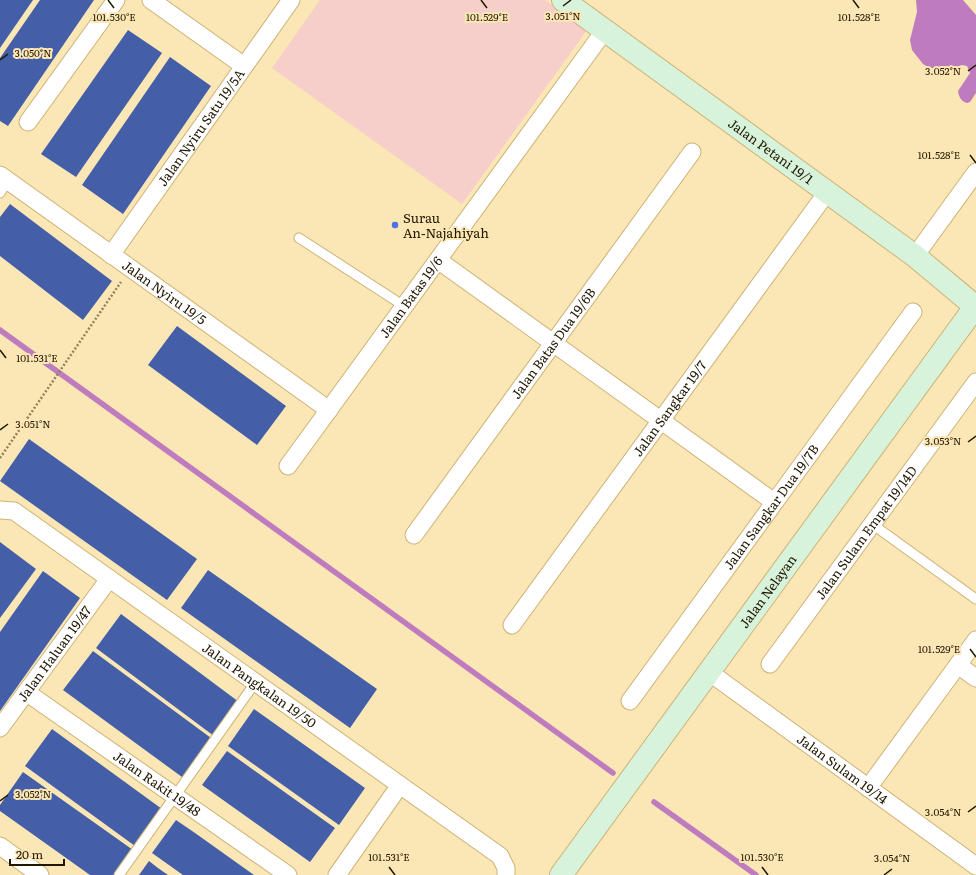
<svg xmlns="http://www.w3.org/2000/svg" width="976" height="875" font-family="Literata,serif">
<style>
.green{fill:#f6cfca}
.water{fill:#be7bbe}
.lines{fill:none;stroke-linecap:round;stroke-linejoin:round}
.stream{stroke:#be7bbe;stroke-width:5.5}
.building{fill:#445fa8}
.lane-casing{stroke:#cdb376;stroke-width:11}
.street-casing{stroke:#cdb376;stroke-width:19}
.secondary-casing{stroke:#cdb376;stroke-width:24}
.path{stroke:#91815d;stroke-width:2.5;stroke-dasharray:2 2;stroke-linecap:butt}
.lane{stroke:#fff;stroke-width:9}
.street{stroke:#fff;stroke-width:17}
.secondary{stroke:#d8f3db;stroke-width:22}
.ticks{fill:none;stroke:#211700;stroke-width:1.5}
.poi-dot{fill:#4b71e4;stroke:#fbe6b5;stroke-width:1.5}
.labels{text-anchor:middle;stroke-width:4;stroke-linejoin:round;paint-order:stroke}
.street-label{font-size:13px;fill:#211700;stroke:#fbe6b5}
.poi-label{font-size:13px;fill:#211700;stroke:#fbe6b5;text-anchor:start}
.ticks-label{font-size:10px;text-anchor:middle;fill:#211700;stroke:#fbe6b5;stroke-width:4;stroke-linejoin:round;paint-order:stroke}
</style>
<rect width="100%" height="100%" fill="#fbe6b5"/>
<!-- green -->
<path class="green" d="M320,0H545L587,30L462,204L272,68Z"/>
<!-- water -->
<path class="water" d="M916,0H963L976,15V93L970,102L967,103C961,101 959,97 958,91L970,73L967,66L962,65L946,71L928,67L923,64L912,50L910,40L917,12Z"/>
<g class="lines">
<!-- stream -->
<path class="stream" d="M0,330L613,773
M654,802L756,875"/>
</g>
<!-- building -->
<path class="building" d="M0,0H33L0,48Z
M40,0H94L8,126L0,121V58Z
M128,30L162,53L76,177L41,154Z
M170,57L211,86L123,214L82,185Z
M10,204L112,281L83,320L0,256V217Z
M177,326L286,406L257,445L148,365Z
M29,439L197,559L167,600L0,481Z
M0,542L36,569L0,618Z
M208,570L377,689L350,728L181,608Z
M43,571L80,598L0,711V632Z
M121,614L239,702L214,736L96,648Z
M93,651L211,738L182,777L63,690Z
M254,709L365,788L339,825L228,746Z
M52,729L162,809L135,846L25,766Z
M227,751L335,828L310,862L202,785Z
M23,772L133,850L115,875H90L0,811V805Z
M176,820L195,833L254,875H183L152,853Z
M149,861L158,868L168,875H139Z"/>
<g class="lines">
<defs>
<path id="lane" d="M0,193L8,181
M299,238L404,306
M872,524L976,599
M119,875L255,683"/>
<g id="street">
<path d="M151,0L244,66"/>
<path d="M28,122L116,0"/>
<path id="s1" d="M0,175L329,410"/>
<path id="s2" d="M111,255L291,0"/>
<path d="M915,256L976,172"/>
<path d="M438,260L774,502"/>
<path id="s3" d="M288,466L605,30"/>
<path id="s4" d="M0,510L14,511L500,856L506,868V875"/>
<path id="s5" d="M414,535L692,152"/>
<path id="s6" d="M512,625L828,191"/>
<path id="s7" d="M770,664L976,382"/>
<path d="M958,665L976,678"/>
<path id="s8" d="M709,672L976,866"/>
<path id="s9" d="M26,692L288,875"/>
<path id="s10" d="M630,701L913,312"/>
<path id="s11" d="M0,728L109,579"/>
<path d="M868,788L976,640"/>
<path d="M0,846L40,875"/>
<path d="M337,875L400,785"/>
</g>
<g id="secondary">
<path id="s12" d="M563,0L915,256L976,307"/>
<path id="s13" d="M561,875L975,307"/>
</g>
</defs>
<!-- lane casing -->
<use href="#lane" class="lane-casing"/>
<!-- street casing -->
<use href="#street" class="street-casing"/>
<!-- secondary casing -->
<use href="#secondary" class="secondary-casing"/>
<!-- path -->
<path class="path" d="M0,458L121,282"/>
<!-- lane -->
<use href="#lane" class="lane"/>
<!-- street -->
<use href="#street" class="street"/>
<!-- secondary -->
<use href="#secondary" class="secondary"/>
</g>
<!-- ticks -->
<path class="ticks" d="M108,0L114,8M481,0L487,8M853,0L859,8M563,6L571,0M0,60L8,54M968,71L976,65M970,155L976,163M0,350L6,358M0,430L8,424M968,442L976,436M970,649L976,657M0,801L8,795M968,812L976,806M389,867L395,875M762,867L768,875M884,875L892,869"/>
<!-- markers -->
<circle class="poi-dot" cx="395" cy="225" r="4"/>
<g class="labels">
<!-- street labels -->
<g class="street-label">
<text dy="5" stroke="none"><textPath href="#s2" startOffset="156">Jalan Nyiru Satu 19/5A</textPath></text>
<text dy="5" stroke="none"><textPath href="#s12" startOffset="257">Jalan Petani 19/1</textPath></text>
<text dy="5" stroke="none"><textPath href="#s1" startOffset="202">Jalan Nyiru 19/5</textPath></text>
<text dy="5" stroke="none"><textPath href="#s3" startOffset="209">Jalan Batas 19/6</textPath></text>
<text dy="5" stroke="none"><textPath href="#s5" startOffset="237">Jalan Batas Dua 19/6B</textPath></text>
<text dy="5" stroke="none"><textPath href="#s6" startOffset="268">Jalan Sangkar 19/7</textPath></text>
<text dy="5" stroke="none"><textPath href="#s10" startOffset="240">Jalan Sangkar Dua 19/7B</textPath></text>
<text dy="5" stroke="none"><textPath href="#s7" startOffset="163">Jalan Sulam Empat 19/14D</textPath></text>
<text dy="5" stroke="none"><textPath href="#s13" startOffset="351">Jalan Nelayan</textPath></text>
<text dy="5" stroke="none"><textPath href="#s11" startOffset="92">Jalan Haluan 19/47</textPath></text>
<text dy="5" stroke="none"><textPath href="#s4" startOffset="315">Jalan Pangkalan 19/50</textPath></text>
<text dy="5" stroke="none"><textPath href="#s8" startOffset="165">Jalan Sulam 19/14</textPath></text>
<text dy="5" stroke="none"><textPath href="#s9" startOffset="160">Jalan Rakit 19/48</textPath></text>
</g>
<!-- poi labels -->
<g class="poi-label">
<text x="403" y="223">Surau<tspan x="403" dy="15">An-Najahiyah</tspan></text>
</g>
</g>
<g class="ticks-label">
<text x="563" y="20">3.051°N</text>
<text x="114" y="21">101.530°E</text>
<text x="859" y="21">101.528°E</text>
<text x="487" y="21">101.529°E</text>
<text x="33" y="57">3.050°N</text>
<text x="943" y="75">3.052°N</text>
<text x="939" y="159">101.528°E</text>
<text x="37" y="362">101.531°E</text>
<text x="33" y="428">3.051°N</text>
<text x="943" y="445">3.053°N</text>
<text x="939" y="653">101.529°E</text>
<text x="33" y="798">3.052°N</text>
<text x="943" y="816">3.054°N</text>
<text x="389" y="861">101.531°E</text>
<text x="762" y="861">101.530°E</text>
<text x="892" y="862">3.054°N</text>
</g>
<!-- scale -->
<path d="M10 859v6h54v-6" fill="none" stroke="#211700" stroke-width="2"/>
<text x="16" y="859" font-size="12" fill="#211700" stroke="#fbe6b5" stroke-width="3" paint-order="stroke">20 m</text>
</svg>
